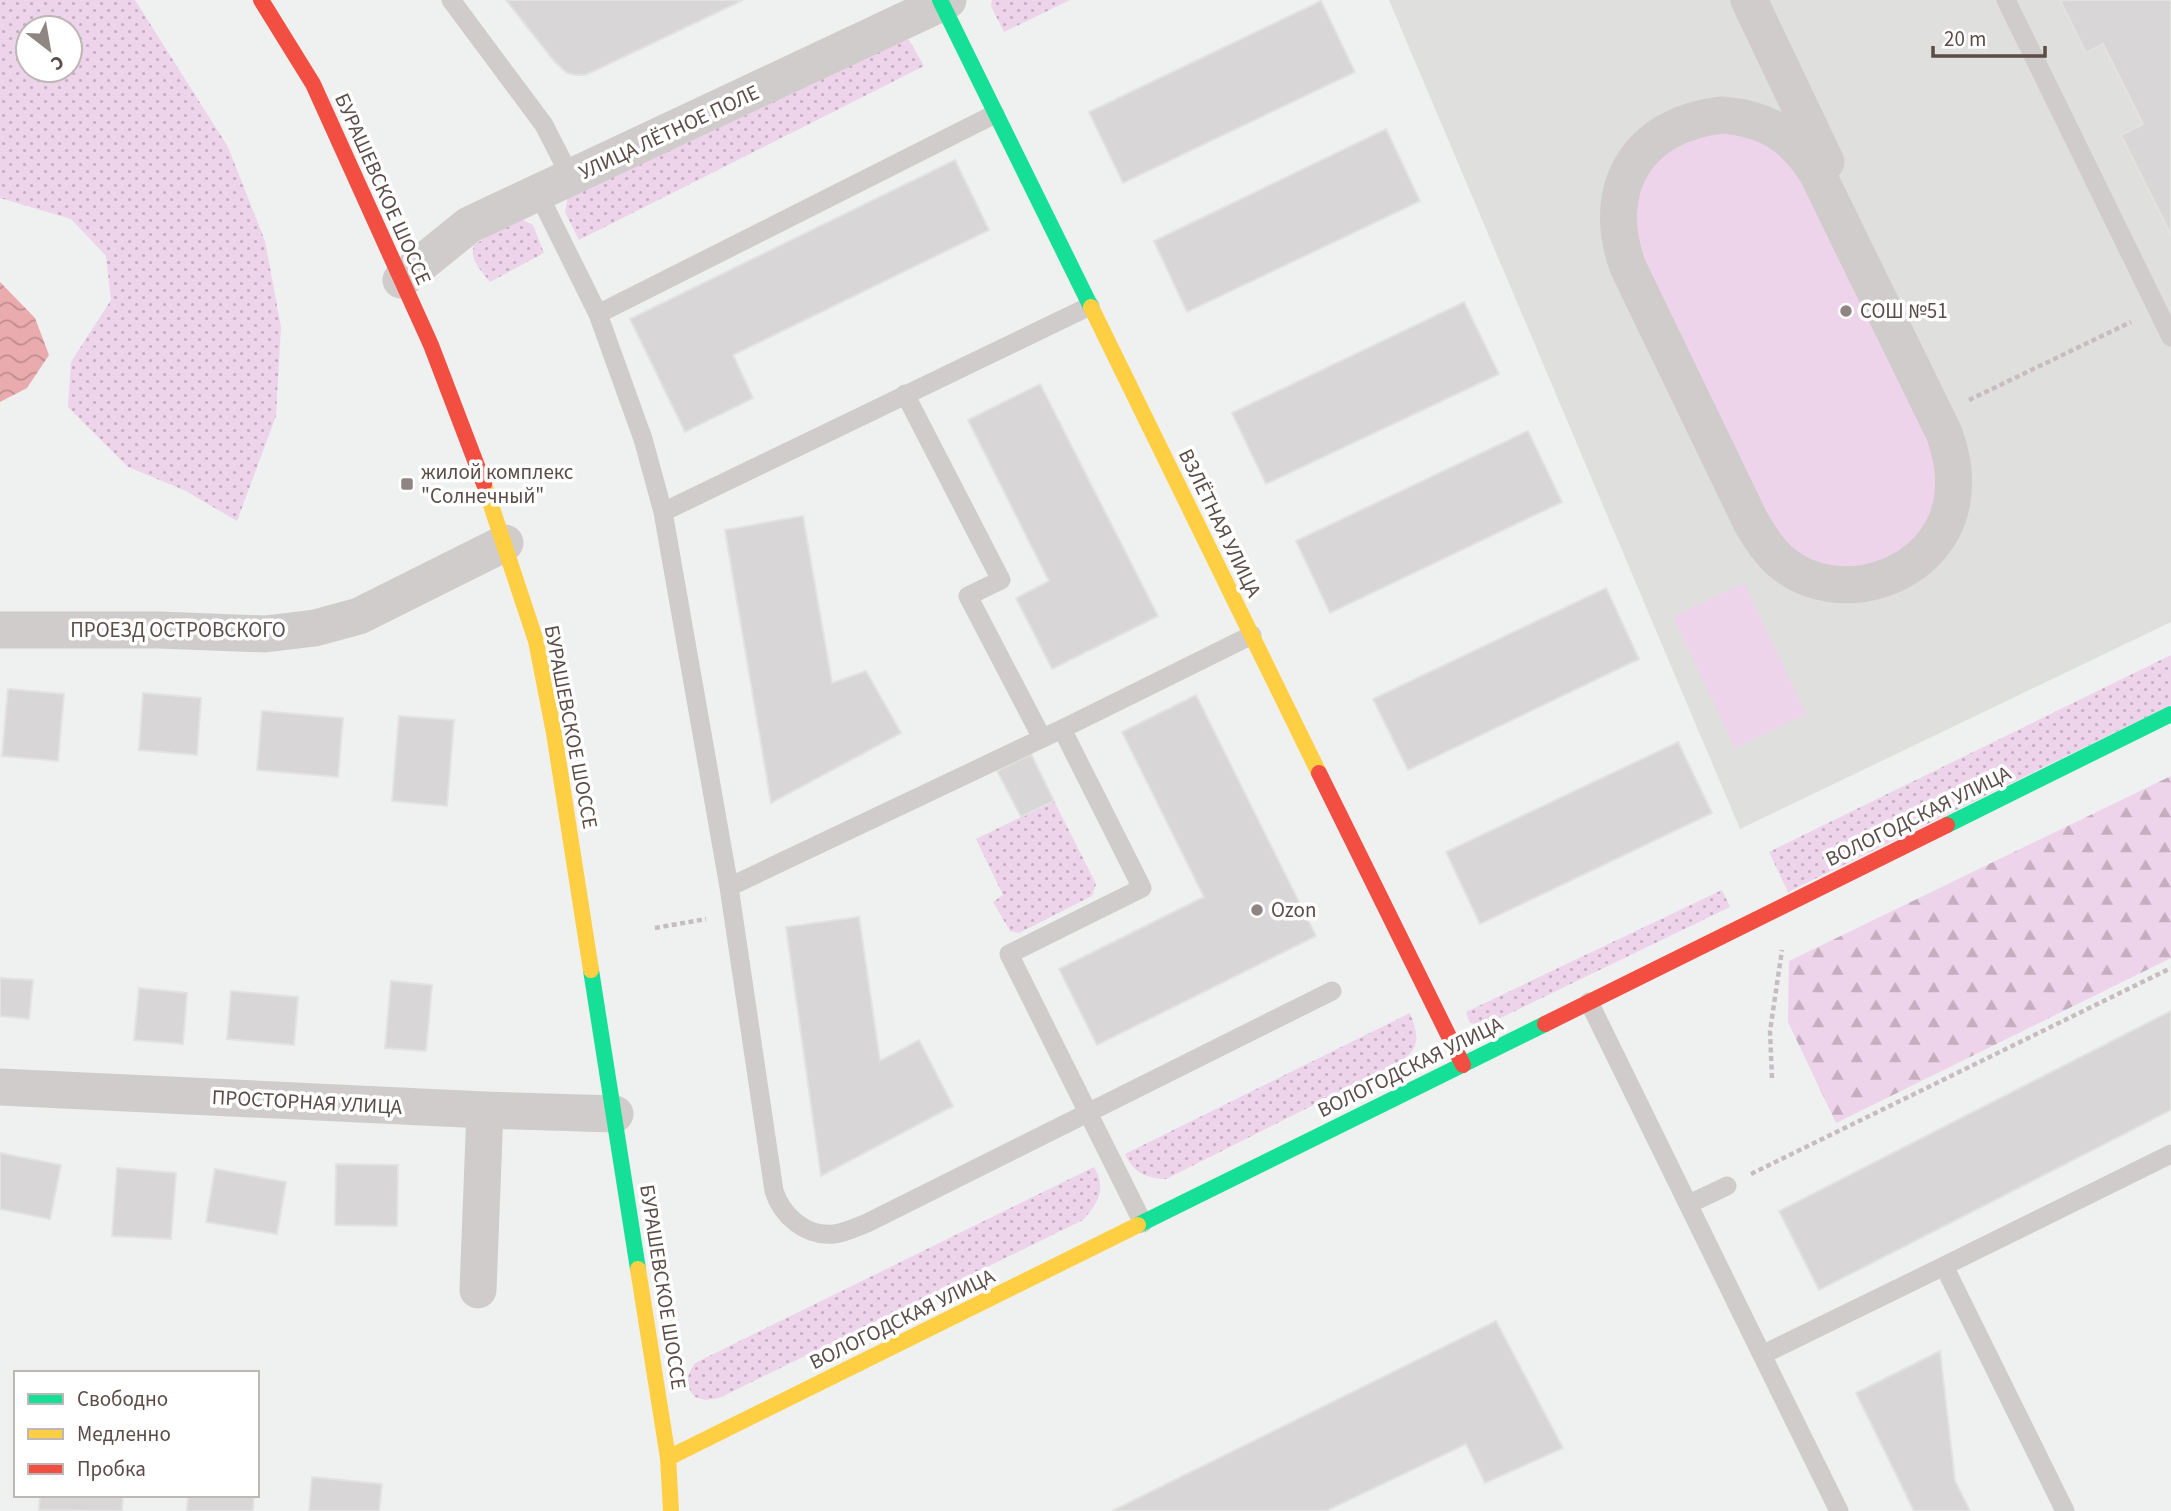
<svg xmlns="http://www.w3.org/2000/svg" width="2171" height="1511" font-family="'Source Sans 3',sans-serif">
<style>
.education{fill:#dfdfde}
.grass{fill:url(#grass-dots);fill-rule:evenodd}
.forest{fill:url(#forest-firs)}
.green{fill:#eed4ea}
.water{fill:url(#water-waves)}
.building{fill:#d8d6d6;stroke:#e2e2e1;stroke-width:2}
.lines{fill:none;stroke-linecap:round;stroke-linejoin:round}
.path{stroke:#c7bcc2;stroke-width:4.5;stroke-dasharray:5 3.5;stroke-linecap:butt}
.lane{stroke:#d0cccb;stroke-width:19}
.street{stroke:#d0cccb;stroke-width:37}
.fast{stroke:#16e098;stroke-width:16}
.slow{stroke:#ffcf43;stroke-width:16}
.jam{stroke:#f24e42;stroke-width:16}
.poi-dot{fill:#8f8582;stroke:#fff;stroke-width:2.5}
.labels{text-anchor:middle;stroke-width:7;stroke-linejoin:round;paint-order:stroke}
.street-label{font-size:21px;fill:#5b4c47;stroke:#fff}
.poi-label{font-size:21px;fill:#5b4c47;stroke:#fff;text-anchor:start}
</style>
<defs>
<pattern id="grass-dots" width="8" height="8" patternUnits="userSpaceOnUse" patternTransform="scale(1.75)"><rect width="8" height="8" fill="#eed4ea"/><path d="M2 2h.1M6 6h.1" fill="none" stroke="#c4aebf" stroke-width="1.8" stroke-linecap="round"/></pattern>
<pattern id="forest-firs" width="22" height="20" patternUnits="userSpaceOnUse" patternTransform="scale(1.75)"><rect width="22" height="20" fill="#eed4ea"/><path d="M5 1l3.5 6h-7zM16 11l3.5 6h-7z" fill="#c4aebf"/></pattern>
<pattern id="water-waves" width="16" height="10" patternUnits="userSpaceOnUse" patternTransform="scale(1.75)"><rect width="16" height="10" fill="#eaabae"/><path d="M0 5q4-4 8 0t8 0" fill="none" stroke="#c18d8f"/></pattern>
</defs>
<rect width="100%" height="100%" fill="#eff0f0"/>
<!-- education -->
<path class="education" d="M1389,0H2171V622L1740,829Z"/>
<!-- grass -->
<path class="grass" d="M0,0H135L228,147L265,241L281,327L276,416L237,521L184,490L128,467L68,407L71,362L111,300L106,256L71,219L0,198ZM28,28H70V70H28Z
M992,0H1070L1004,32L991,6Z
M886,40H909L924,66L579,240L565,212L568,196Z
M518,217L533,225L544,253L490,282C481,270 469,260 474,245Z
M2171,655V705L1788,892L1769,852Z
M1054,801L1096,884L1092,896L1019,933L1010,931L993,902L1003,895L976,839Z
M1722,890L1730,907L1486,1025L1470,1023L1466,1012Z
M1410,1013C1418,1035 1422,1048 1399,1062L1166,1179C1145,1178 1134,1173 1125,1154Z
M1094,1167C1107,1189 1098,1203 1083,1220L719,1398L705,1400L695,1397C685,1385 686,1376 695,1363Z"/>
<!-- forest -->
<path class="forest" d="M2171,776V958L1836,1123L1788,1022L1789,961Z"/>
<!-- green -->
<path class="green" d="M1744,132L1785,152L1932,432C1935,446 1940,461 1941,475C1941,483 1936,493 1934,501C1932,508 1930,516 1927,522C1902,561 1849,578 1807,558C1794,551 1784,542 1773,531L1632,243L1631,220L1644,176L1659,158L1698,135Z
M1744,583L1806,714L1735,748L1673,617Z"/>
<!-- water -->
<path class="water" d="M0,282L35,318L49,355L27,388L0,402Z"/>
<!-- building -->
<path class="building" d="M506,0H743L594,71L585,75H576L567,73L555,62Z
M2060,0H2171V235L2121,135L2143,124L2103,44L2086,53Z
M1321,1L1355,72L1123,183L1089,112Z
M1386,129L1420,201L1187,312L1154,241Z
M955,160L989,230L733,355L753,398L685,432L630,319Z
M1464,302L1499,374L1266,484L1232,413Z
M1040,384L1158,616L1052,669L1016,598L1049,581L968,420Z
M1528,431L1562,502L1330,613L1296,541Z
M803,516L832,683L866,671L901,733L771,803L725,530Z
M1606,588L1639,659L1408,770L1373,699Z
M8,689L64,694L58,761L2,756Z
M143,693L201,698L197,755L139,750Z
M1196,695L1316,936L1097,1045L1059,969L1204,897L1122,732Z
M262,711L343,718L338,777L257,770Z
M399,716L454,720L447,806L392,801Z
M1678,742L1712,813L1480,924L1446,852Z
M1031,754L1054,801L1021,817L997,771Z
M859,917L880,1061L919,1040L953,1106L821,1176L786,927Z
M0,978L33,980L29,1019L0,1016Z
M391,981L432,985L426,1051L385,1048Z
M139,988L187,993L183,1044L134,1040Z
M231,991L298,997L294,1045L227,1039Z
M2171,1011V1110L1819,1290L1779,1211Z
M0,1153L61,1165L50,1219L0,1209Z
M336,1164L398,1165L397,1226L335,1225Z
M117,1168L176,1173L171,1239L112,1236Z
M215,1169L286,1182L277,1234L206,1222Z
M1496,1321L1563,1448L1485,1483L1466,1444L1326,1511H1112Z
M1940,1351L1955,1481L1970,1511H1914L1856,1393Z
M312,1477L382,1484L379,1511H309Z
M40,1495H123L122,1511L39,1510Z
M188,1495H254L253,1511H187Z"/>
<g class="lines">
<!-- path -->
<path class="path" d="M1969,400L2131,322
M655,928L706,919
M1772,1078L1770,1031L1782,950
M1751,1174L2171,968"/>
<!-- lane -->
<path class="lane" d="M451,0L544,125L571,178
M2006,0L2171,337
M538,193L598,314L643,439L663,512L729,887L774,1191C782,1216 806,1237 834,1234C845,1233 857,1227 867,1223L1332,991
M598,314L995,114
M905,394L1001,580L968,596L1042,738
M663,512L1090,306
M1062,729L1142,888L1009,954L1143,1223
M729,887L1062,729L1252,635
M1589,1002L1762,1355L1944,1266L2065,1511
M1689,1204L1727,1186
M1944,1266L2171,1154
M1762,1355L1839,1511"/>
<!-- street -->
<path class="street" d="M1749,0L1826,162
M1722,115C1768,119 1793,135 1817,173L1944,433C1952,456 1956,476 1952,501C1939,578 1838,611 1780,561C1768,550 1759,536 1751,522L1628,267C1599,188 1638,124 1722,115Z
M401,280L469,225L948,0
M0,630H159L265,634L315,628L359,616L505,543
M0,1087L485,1110L615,1114
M478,1290L485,1110"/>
<!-- fast -->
<path class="fast" d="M940,0L1091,307
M1947,825L2171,714
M591,970L638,1269
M1138,1225L1545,1024"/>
<!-- slow -->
<path class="slow" d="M1091,307L1319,773
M484,484L536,641L554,733L591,970
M638,1269L668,1458L671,1511
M668,1458L1138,1225"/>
<!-- jam -->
<path class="jam" d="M261,0L313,84L431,345L484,484
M1319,773L1463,1065
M1545,1024L1947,825"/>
</g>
<!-- markers -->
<g class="poi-dot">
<circle cx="1846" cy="311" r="7"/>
<rect x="400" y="477" width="14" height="14" rx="3.5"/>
<circle cx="1257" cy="910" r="7"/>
</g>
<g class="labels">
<!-- street labels -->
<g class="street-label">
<text transform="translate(669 132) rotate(-25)" y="7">УЛИЦА ЛЁТНОЕ ПОЛЕ</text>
<text transform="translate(383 189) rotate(66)" y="7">БУРАШЕВСКОЕ ШОССЕ</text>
<text transform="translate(1220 523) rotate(64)" y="7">ВЗЛЁТНАЯ УЛИЦА</text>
<text x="178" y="637">ПРОЕЗД ОСТРОВСКОГО</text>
<text transform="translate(571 727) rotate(79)" y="7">БУРАШЕВСКОЕ ШОССЕ</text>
<text transform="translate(1918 816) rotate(-26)" y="7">ВОЛОГОДСКАЯ УЛИЦА</text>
<text transform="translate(1410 1067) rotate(-26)" y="7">ВОЛОГОДСКАЯ УЛИЦА</text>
<text transform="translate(307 1102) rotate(3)" y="7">ПРОСТОРНАЯ УЛИЦА</text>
<text transform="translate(663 1287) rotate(81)" y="7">БУРАШЕВСКОЕ ШОССЕ</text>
<text transform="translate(902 1319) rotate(-26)" y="7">ВОЛОГОДСКАЯ УЛИЦА</text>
</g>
<!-- poi labels -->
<g class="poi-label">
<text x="1860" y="318">СОШ №51</text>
<text x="421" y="479">жилой комплекс<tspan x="421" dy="24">"Солнечный"</tspan></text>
<text x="1271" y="917">Ozon</text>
</g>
</g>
<!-- legend -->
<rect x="14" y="1371" width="245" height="126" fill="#ffffff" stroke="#bdb7b5" stroke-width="2"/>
<rect x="28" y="1394" width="35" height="10" fill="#16e098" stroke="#bdb7b5" stroke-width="2"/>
<text x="77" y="1406" font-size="21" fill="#5b4c47">Свободно</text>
<rect x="28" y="1429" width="35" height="10" fill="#ffcf43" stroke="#bdb7b5" stroke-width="2"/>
<text x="77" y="1441" font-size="21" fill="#5b4c47">Медленно</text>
<rect x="28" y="1464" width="35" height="10" fill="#f24e42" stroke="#bdb7b5" stroke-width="2"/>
<text x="77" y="1476" font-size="21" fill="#5b4c47">Пробка</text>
<!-- north arrow -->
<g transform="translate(49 49) rotate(149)"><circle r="33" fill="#ffffff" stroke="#bdb7b5" stroke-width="2"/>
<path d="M0-5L12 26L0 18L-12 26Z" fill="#8f8582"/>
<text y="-10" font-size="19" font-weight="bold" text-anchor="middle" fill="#5b4c47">С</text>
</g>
<!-- scale -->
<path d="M1933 46v10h112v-10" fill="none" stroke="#5b4c47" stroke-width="3.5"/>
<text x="1944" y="46" font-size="21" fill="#5b4c47" stroke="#ffffff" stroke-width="5" paint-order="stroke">20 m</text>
</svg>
